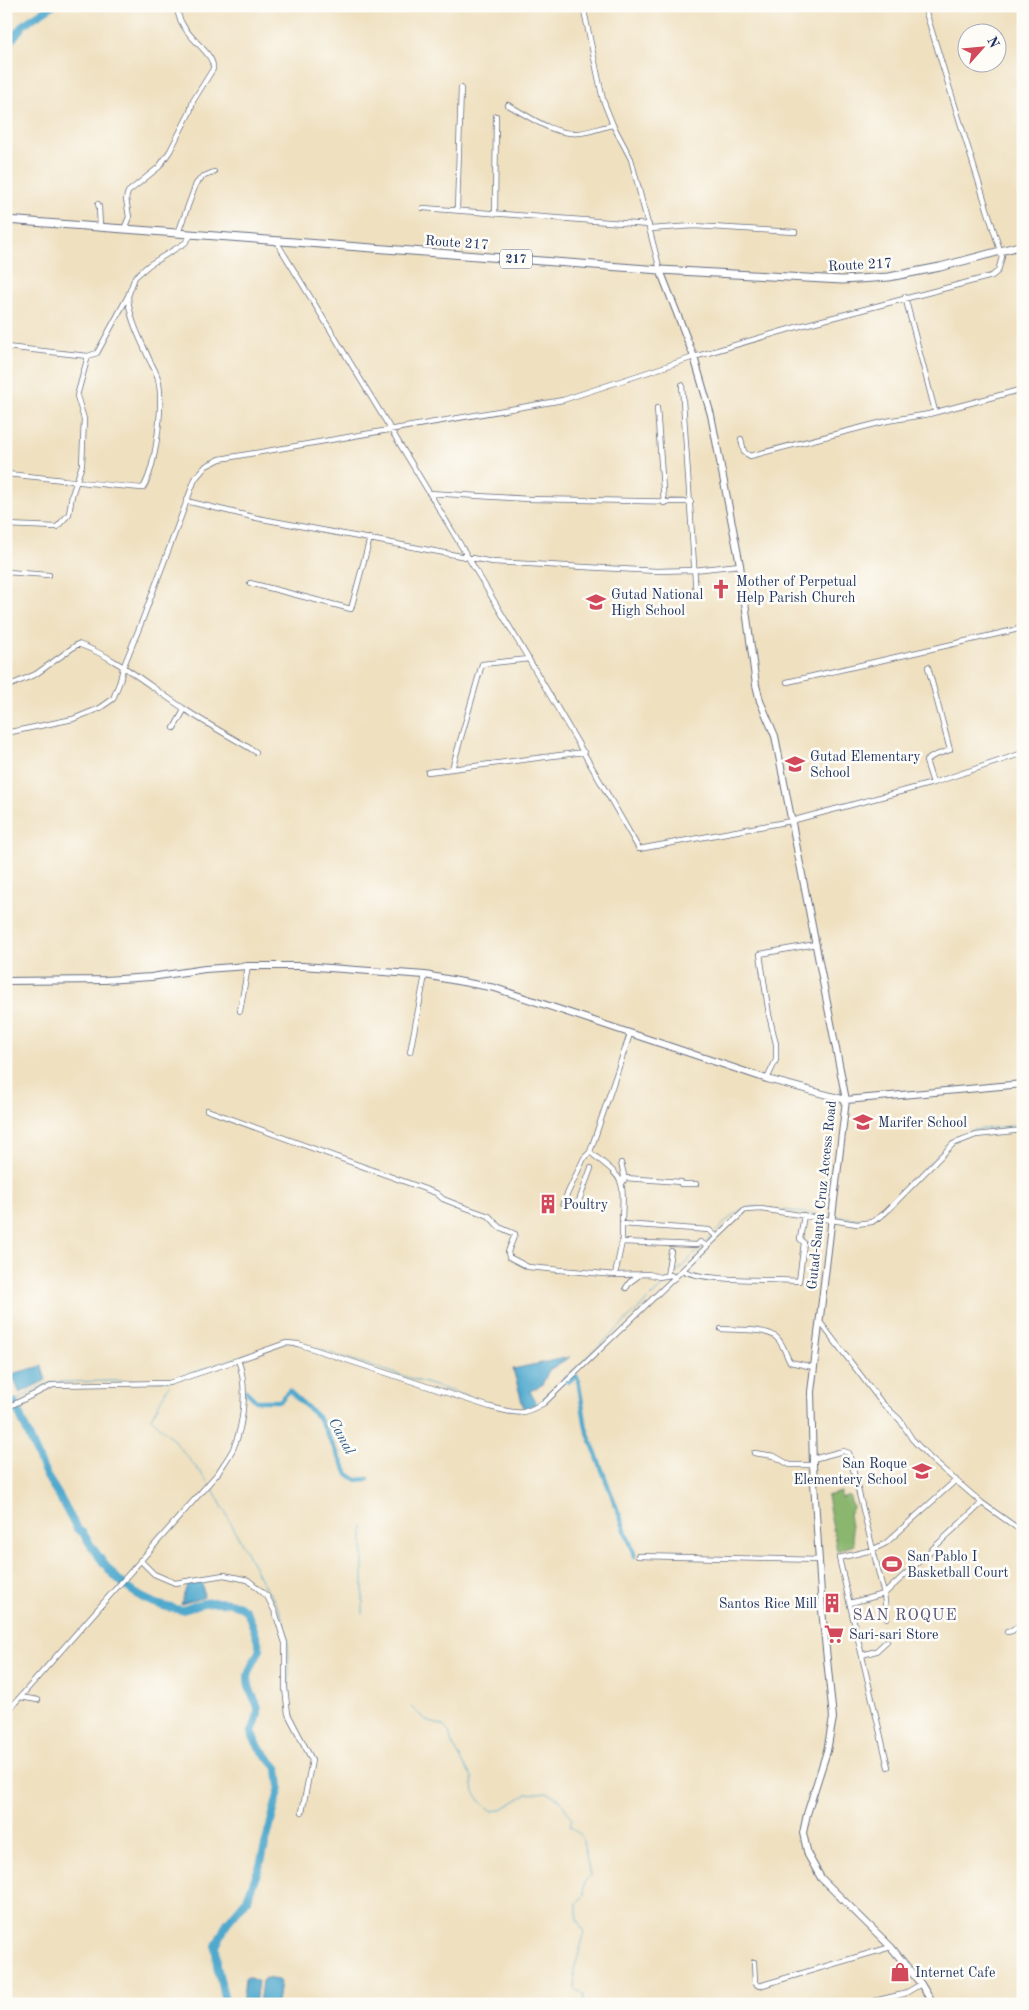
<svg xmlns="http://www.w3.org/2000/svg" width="1029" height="2010" font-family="'Old Standard TT',serif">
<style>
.forest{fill:#8ab66e;stroke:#527266}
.water{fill:#50a9cd;stroke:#366c96}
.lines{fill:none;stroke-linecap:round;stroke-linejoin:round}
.stream{stroke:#50a9cd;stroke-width:1}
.canal{stroke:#50a9cd;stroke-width:4.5}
.river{stroke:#50a9cd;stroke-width:8}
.street-casing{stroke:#656d80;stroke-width:6}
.secondary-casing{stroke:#656d80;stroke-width:8}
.primary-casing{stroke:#656d80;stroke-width:9}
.street{stroke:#fff;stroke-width:4.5}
.secondary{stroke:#fff;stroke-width:6}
.primary{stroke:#fff;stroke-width:7}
.labels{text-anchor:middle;stroke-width:5;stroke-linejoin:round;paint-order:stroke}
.shield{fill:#fdfcf7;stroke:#5f6c8c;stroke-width:1}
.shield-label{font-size:12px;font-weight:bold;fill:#1b2f5e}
.street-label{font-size:14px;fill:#1b2f5e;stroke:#fdfcf7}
.poi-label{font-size:14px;fill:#1b2f5e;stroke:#fdfcf7;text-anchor:start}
.water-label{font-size:15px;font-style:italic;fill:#2e5a85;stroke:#fdfcf7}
.quarter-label{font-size:16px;letter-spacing:1px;fill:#59577f;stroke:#fdfcf7}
</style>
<rect width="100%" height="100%" fill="#fdfcf7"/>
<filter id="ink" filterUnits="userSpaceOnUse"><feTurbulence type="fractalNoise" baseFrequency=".02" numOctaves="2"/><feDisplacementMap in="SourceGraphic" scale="10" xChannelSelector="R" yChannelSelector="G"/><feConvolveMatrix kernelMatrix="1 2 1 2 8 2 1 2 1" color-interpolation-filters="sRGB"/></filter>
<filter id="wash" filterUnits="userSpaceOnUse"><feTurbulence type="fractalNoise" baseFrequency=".0096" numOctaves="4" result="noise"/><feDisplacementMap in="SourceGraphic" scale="20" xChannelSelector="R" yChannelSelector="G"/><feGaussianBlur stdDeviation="1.12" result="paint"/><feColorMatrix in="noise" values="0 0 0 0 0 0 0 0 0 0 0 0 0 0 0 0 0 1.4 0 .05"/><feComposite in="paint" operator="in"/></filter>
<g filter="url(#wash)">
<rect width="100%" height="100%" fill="#efe0c0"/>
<!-- forest -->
<path class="forest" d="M841,1492V1498L849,1495L853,1508L849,1514L854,1545L837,1551L827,1496Z"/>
<!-- water -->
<path class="water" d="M570,1357L549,1370L542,1385L530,1391L536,1403L524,1409L513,1369Z
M42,1366L46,1380L20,1393L11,1374Z
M202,1582L204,1597L181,1604L187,1585Z
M247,1977L258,1981L255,2004H242L245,1979Z
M265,1978L278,1980L280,1982L277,2004H259L262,1981Z"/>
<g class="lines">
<!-- stream -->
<path class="stream" d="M783,1210L827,1216
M834,1216L866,1220L880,1213L954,1139L973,1130L1023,1125
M716,1232C728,1220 738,1206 757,1207
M706,1242L713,1236
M674,1275L702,1246
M169,1385L151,1418L170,1436L208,1482
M14,1402L40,1387L54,1382L171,1380L289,1340L495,1405L520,1410
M533,1406L542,1400L669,1280
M211,1485L264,1586C298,1628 286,1663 290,1712
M363,1526V1614
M411,1707L427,1721L443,1726L449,1732L452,1744L472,1778L474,1792L483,1804L493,1811L500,1810L527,1794L547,1792L559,1799L572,1819L570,1826L582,1837L590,1875L584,1883V1895L577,1903V1920L585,1932L574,1970L575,1989L584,1994V2004"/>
<!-- canal -->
<path class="canal" d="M565,1378L568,1382L576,1376L578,1379L586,1428L635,1556
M246,1391L256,1401H280L289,1391L318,1417L348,1474L357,1480L368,1479"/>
<!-- river -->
<path class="river" d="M6,47L24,24L52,6
M14,1402L46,1475L58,1494L77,1529L83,1533C104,1567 127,1597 167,1607C172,1608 178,1610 182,1610C190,1609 196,1604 204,1603C215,1601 236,1601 245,1610C251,1616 257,1639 260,1649C257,1658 248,1669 248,1678C249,1705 268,1698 251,1733L259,1747L278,1769L280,1787L260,1865L247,1899L227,1923L216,1946L217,1966L225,2001L231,2004"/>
</g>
</g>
<g filter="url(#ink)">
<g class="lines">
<defs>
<path id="street" d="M583,6L603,100L613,125L631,159L660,270
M508,105C530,117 553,135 579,133C591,132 601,127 613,125
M98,204L99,207L100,227
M423,208L649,225
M457,210L461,88
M495,214L496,116
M124,229L129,217L126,199L128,192L159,167L170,151L190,112L193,101L213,69C215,50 178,36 177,6
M650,229L694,226L795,232
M178,233L196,184L202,177L214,172
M276,241C399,442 522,644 639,849L791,821L933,783L1023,753
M905,297L935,411
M6,347L88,356L97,353L128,296L135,277L149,265L185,243L192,234
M682,385L696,595
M657,408L664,503
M741,439L744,452L750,456L887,421L929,414L1023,389
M6,474C52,478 98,485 143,488C156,467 164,402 158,379C157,373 153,367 150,361C141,340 129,319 128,296
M429,493L529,499L691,502
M186,501L257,518L493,562L657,571L694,570L740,565
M6,525L57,527L69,514L72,495L82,465L84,419L77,396L88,356
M6,572L49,575
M250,583L351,609L370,538
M928,667L950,750L933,756L926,761L933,783
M787,682L1023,628
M6,687L36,674L78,644C116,657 149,686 183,708C206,724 232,737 256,752
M174,728L183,712V709
M6,733L73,719L100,708L113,699L120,681L123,668L142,621L195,479L206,466L220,459L563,400L694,357L800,326L992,276L998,271L1002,257L924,6
M452,769L482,664L529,659
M428,772L584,752
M240,1011L248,966
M410,1052L425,975
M767,1079L776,1060V1044L769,1015L760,954L816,944
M207,1110L436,1193L443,1199L458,1205L489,1216L499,1227L515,1234L508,1252L509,1257L528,1267L615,1275L649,1274L659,1277L671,1275L675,1278
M590,1152C624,1180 624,1175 622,1220
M621,1163L624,1175L623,1181
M591,1168L579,1201L572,1205L563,1203L584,1158L590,1152L630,1034
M623,1182L625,1178L681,1182V1184H696
M622,1242L697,1245L700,1242L707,1246
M683,1270C700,1282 774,1279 799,1281L804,1243L800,1239L804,1215
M615,1275L622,1242V1224L709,1230L716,1236
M667,1276L671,1251
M626,1288L630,1282L641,1274
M820,1322L882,1403L900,1420L912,1439L931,1459L982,1503L1023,1532
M721,1329C734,1330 766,1328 776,1337C784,1344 785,1354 790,1362L813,1367
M6,1408L53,1385L169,1383L238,1360
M754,1453L774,1456L790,1465H813
M813,1459L843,1451L849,1453L884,1594L887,1618
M638,1556L820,1560
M140,1560L154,1574L175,1583L224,1575L248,1580L267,1596L275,1612L285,1643V1688L288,1714L312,1760L302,1812
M850,1603L884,1594L982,1503
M1007,1632L1012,1631L1023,1622
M862,1655L876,1651L887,1641
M20,1697L38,1700
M6,1713L218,1473C223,1465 229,1457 233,1449C244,1425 248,1385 238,1360L286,1343L298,1344L490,1407C516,1413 520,1417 544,1403L745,1210L761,1209L857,1224L872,1222L885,1213L953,1144L976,1135L1023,1130
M888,1767L839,1558L872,1550L886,1543L956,1480
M754,1962L755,1983L759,1986L891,1947
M874,2001L904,1994L921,1984"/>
<path id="secondary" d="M660,270L694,357L711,415L740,565L756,685L760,701L775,736L846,1100L811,1392L813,1465L822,1610L833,1718L827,1751L807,1814L803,1833L808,1855L821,1878L891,1947L921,1984L933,2004
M6,981L105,980L151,977L205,969L248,966H302L425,975L495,988L767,1079L846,1100L1023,1084"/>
<path id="primary" d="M6,220L660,270L842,280L889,277L940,267L1023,245"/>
</defs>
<!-- street casing -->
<use href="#street" class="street-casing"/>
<!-- secondary casing -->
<use href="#secondary" class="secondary-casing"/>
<!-- primary casing -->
<use href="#primary" class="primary-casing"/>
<!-- street -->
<use href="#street" class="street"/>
<!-- secondary -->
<use href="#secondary" class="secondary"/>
<!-- primary -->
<use href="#primary" class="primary"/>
</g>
</g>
<!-- icons -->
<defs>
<symbol id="church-bare" viewBox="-9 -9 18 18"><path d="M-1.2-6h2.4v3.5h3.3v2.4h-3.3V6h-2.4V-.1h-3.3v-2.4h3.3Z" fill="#d1495b" stroke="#fdfcf7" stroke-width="2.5" paint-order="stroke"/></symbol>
<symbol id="school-bare" viewBox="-9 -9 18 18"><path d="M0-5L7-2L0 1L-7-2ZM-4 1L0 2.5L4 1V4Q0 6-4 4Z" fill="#d1495b" stroke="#fdfcf7" stroke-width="2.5" paint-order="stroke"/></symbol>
<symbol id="building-bare" viewBox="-9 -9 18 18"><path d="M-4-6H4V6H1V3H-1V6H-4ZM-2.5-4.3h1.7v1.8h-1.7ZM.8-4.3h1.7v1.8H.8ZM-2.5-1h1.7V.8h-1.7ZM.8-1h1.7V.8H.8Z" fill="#d1495b" stroke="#fdfcf7" stroke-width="2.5" paint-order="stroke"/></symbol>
<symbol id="stadium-bare" viewBox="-9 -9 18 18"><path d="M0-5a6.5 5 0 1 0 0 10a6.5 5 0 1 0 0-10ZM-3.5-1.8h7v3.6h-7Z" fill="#d1495b" stroke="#fdfcf7" stroke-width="2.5" paint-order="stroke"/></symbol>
<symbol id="supermarket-bare" viewBox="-9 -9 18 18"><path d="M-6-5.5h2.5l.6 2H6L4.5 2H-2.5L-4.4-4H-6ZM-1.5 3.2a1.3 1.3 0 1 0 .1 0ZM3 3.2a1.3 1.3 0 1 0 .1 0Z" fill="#d1495b" stroke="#fdfcf7" stroke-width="2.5" paint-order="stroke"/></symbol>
<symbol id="shop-bare" viewBox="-9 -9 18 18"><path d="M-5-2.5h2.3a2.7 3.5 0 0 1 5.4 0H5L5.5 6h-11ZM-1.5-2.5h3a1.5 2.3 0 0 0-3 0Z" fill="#d1495b" stroke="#fdfcf7" stroke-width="2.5" paint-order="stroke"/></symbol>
</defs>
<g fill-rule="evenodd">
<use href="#church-bare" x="707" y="575" width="28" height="28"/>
<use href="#school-bare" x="582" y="588" width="28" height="28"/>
<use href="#school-bare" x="781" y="750" width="28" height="28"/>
<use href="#school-bare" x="849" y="1108" width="28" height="28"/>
<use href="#building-bare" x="534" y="1190" width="28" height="28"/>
<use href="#school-bare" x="908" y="1457" width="28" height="28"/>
<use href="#stadium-bare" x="878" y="1550" width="28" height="28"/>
<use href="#building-bare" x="818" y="1589" width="28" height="28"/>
<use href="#supermarket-bare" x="820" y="1620" width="28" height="28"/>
<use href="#shop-bare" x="886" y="1958" width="28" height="28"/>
</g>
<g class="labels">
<!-- shield labels -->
<rect class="shield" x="500" y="249.5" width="32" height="19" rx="4"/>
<g class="shield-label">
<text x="516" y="263">217</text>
</g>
<!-- street labels -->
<g class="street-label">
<text transform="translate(457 242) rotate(4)" y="5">Route 217</text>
<text transform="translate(860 264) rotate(-3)" y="5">Route 217</text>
<text transform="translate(821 1195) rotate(-84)" y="5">Gutad-Santa Cruz Access Road</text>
</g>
<!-- poi labels -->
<g class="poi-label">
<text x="736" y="586">Mother of Perpetual<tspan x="736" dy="16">Help Parish Church</tspan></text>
<text x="611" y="599">Gutad National<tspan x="611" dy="16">High School</tspan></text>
<text x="810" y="761">Gutad Elementary<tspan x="810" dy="16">School</tspan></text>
<text x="878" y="1127">Marifer School</text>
<text x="563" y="1209">Poultry</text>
<text x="907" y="1468" text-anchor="end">San Roque<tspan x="907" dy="16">Elementery School</tspan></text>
<text x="907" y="1561">San Pablo I<tspan x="907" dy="16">Basketball Court</tspan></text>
<text x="817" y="1608" text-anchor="end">Santos Rice Mill</text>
<text x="849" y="1639">Sari-sari Store</text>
<text x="915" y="1977">Internet Cafe</text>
</g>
<!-- water labels -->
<g class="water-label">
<text transform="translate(342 1436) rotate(62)" y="5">Canal</text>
</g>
<!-- quarter labels -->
<g class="quarter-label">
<text x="905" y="1620">SAN ROQUE</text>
</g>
</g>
<!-- margin -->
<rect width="1029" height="2010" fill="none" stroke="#fdfcf7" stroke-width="25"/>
<!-- north arrow -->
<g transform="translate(982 48) rotate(63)"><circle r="24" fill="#fdfcf7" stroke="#a3aaba"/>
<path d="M0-4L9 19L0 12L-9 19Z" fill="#d1495b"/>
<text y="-8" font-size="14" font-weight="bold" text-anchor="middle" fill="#1b2f5e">N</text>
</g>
</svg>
